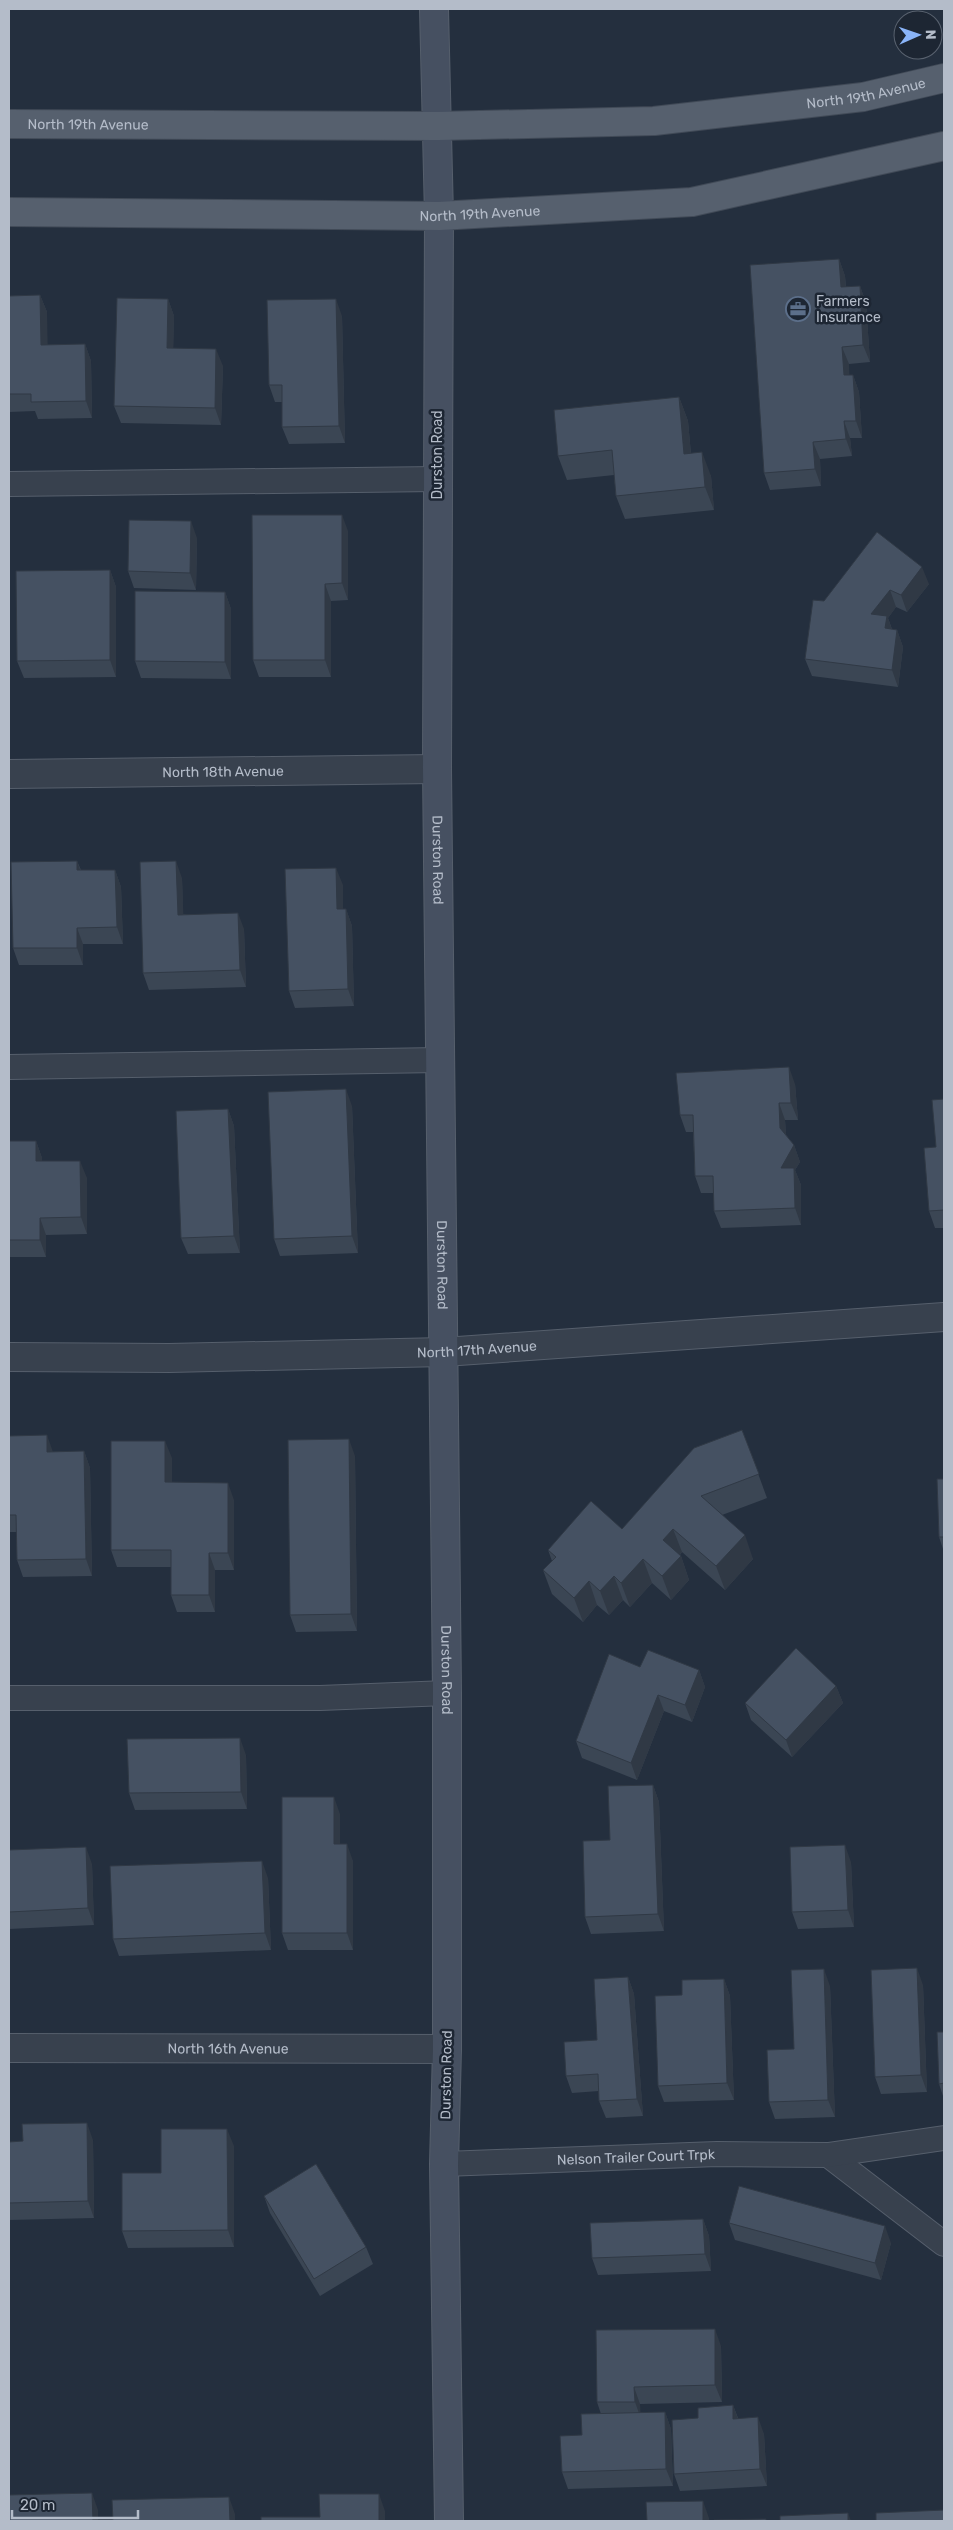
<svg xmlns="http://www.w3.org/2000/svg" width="953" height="2530" font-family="Rubik,sans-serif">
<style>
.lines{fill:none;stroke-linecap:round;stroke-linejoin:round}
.service-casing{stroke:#565f6c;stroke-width:26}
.minor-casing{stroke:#565f6c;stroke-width:30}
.secondary-casing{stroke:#565f6c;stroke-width:30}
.primary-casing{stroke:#414a57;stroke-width:30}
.service{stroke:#38414e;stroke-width:24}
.minor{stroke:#38414e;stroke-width:28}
.secondary{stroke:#465061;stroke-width:28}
.primary{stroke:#56606e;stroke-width:28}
.wall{fill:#3b4654}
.shaded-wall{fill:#303945}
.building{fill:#455162;stroke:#303945}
.labels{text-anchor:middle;stroke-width:5;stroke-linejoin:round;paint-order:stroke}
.street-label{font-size:14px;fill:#b4bcc9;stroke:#1d2633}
.poi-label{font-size:14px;fill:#b4bcc9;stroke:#1d2633;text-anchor:start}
</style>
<rect width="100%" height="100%" fill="#242f3e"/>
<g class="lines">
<defs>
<g id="service">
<path d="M9,484L437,479"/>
<path d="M9,1067L439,1060"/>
<path d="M9,1698H320L447,1693"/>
<path d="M828,2155L944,2244"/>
<path id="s1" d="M444,2164L717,2154L828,2155L944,2138"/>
</g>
<g id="minor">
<path id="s2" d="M9,774L437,769"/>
<path id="s3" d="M9,1357L169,1358L444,1352L944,1317"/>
<path id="s4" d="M9,2048L447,2049"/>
</g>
<g id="secondary">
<path id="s5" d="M434,9L439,216L437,769L447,1693V2049L444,2164L449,2521"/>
</g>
<g id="primary">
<path id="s6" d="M9,124L438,126L654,121L863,97L944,78"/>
<path id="s7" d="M9,212L439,216L692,202L944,146"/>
</g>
</defs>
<!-- service casing -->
<use href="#service" class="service-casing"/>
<!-- minor casing -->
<use href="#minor" class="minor-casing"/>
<!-- secondary casing -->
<use href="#secondary" class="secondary-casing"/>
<!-- primary casing -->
<use href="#primary" class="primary-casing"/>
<!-- service -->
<use href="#service" class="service"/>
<!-- minor -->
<use href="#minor" class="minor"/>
<!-- secondary -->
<use href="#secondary" class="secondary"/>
<!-- primary -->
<use href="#primary" class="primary"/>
</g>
<!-- wall -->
<path class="wall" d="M839,259L845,276L846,287L860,286L866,303L870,362L849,364V375H853L859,392L862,438H850L852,456L820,459L821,486L770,490L764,473Z
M40,295L47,312V345L85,344L91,361L92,418L38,419L35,411L9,412V296Z
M168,299L174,316L173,348L223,366L221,425L121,423L114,406Z
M342,316L345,443L289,444L282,427V402H275L269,385Z
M679,397L688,421L691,454L711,476L714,510L625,519L616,496L614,475L567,480L558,456Z
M348,531V600L331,601V677H259L253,660Z
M197,538L196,590L134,588L128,571Z
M110,570L116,587V677L24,678L17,661Z
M929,584L907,612L896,607L888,618L892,629L897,630L903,647L898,687L812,676L805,659L824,601Z
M225,592L231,609V679L141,678L135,661Z
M77,861L81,870H115L121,887L123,944H83V965H19L13,948Z
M182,878L183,914L244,929L246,987L149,990L143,973Z
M343,885V909H346L352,926L354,1006L295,1008L289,991Z
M795,1084L798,1120H785L786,1135L794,1145L800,1162L795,1170L801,1185V1225L721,1228L714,1211V1193H701L695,1176L693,1132H686L680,1115Z
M944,1099V1228H935L929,1211L936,1147Z
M352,1106L358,1253L280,1256L274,1239Z
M228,1109L234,1126L240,1253L188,1254L181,1238Z
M9,1141H36L42,1158V1161L87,1178V1234L46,1235V1257H9Z
M742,1430L767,1498L722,1515L753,1559L725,1590L682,1552L680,1555L681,1556L689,1580L671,1600L652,1583L630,1607L623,1600L609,1615L597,1605L583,1622L552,1594L543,1570L552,1561L548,1550L622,1529Z
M9,1436L53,1452L84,1451L90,1468L92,1576L23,1577L17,1560V1532H9Z
M355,1456L357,1631L296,1632L290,1615Z
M172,1458V1482L234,1500V1570H215V1612H177L171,1595V1567H117L111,1550Z
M944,1479V1552L939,1537Z
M640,1667L699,1670L705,1687L692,1722L664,1711L637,1780L582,1758L576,1741Z
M836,1686L843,1703L792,1757L751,1720L745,1703Z
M246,1755L247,1809L135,1810L129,1793Z
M653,1785L659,1802L664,1931L591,1934L585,1917L610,1840Z
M340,1814V1844L353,1861V1950H288L282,1933Z
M9,1850L92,1864L94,1925L9,1929Z
M851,1862L854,1927L798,1929L792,1912Z
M268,1878L271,1950L119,1956L113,1939Z
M628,1977L634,1994L643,2116L606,2118L599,2101V2091L572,2093L566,2076L597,2040Z
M724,1979L730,1996L734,2100L664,2102L658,2086L682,1995Z
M923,1985L927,2092L881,2094L875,2077Z
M830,1986L835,2117L775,2119L769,2102L794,2049Z
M944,2032V2099L939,2084Z
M93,2140L94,2218L9,2220V2142Z
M234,2146V2247L128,2248L122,2231L161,2173Z
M264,2196L366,2247L373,2264L320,2296L270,2213Z
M703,2219L709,2236L711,2271L598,2275L592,2258Z
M729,2223L891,2243L881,2280L735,2240Z
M721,2346L722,2402L640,2404V2412H665L671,2429L673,2486L568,2489L562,2472L582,2435L601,2414L597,2402Z
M733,2405L738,2418L764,2434L767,2486L680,2491L674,2474L698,2418Z"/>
<!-- shaded-wall -->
<path class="shaded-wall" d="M839,259L845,276L847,304L841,287Z
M860,286L866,303L870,362L863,345Z
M40,295L47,312L48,362L41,345Z
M168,299L174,316L173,365L167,348Z
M336,299L342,316L345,443L339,426Z
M85,344L91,361L92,418L86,401Z
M842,347L849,364L850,392L844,375Z
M216,349L223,366L221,425L215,408Z
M853,375L859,392L862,438L856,421Z
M679,397L688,421L693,478L684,454Z
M844,421L850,438L852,456L846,439Z
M813,442L820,459L821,486L815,469Z
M702,452L711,476L714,510L705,487Z
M342,515L348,531V600L342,583Z
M191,521L197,538L196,590L190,573Z
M922,567L929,584L907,612L901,595Z
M110,570L116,587V677L110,660Z
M325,584L331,601V677L325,660Z
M890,590L896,607L888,618L893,633L891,645L871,614Z
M225,592L231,609V679L225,662Z
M897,630L903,647L898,687L892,670Z
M77,861L83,878L77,870Z
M176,861L182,878L184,932L178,915Z
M336,868L343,885V926L337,909Z
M115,870L121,887L123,944L117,927Z
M346,909L352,926L354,1006L348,989Z
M238,913L244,929L246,987L240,970Z
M77,928L83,944V965L77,948Z
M789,1067L795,1084L798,1120L791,1103Z
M346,1089L352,1106L358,1253L352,1236Z
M779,1103L785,1120L787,1145L780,1128Z
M228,1109L234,1126L240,1253L234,1236Z
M36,1141L42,1158V1178L36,1161Z
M794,1145L800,1162L795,1170L801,1185V1225L781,1168Z
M80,1161L87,1178V1234L81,1217Z
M40,1218L46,1235V1257L40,1240Z
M47,1435L53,1452H47Z
M349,1439L355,1456L357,1631L351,1614Z
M165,1441L172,1458V1499L165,1482Z
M84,1451L90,1468L92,1576L86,1559Z
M228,1483L234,1500V1570L228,1553Z
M673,1529L682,1552L671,1564L663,1540Z
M745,1535L753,1559L725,1590L716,1566Z
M209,1553L215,1570V1612L209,1595Z
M681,1556L689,1580L671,1600L662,1576Z
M643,1559L652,1583L630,1607L621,1583Z
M614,1576L623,1600L609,1615L600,1591Z
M589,1581L597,1605L583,1622L574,1598Z
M699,1670L705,1687L692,1722L685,1705Z
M836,1686L843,1703L792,1757L786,1740Z
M658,1695L664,1711L637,1780L631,1763Z
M240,1738L246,1755L247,1809L241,1792Z
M653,1785L659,1802L664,1931L658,1914Z
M334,1797L340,1814V1861L334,1844Z
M347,1844L353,1861V1950L347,1933Z
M845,1845L851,1862L854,1927L848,1910Z
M86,1847L92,1864L94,1925L88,1908Z
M262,1861L268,1878L271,1950L265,1933Z
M917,1968L923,1985L927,2092L921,2075Z
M824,1969L830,1986L835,2117L828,2100Z
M628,1977L634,1994L643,2116L637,2099Z
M724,1979L730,1996L734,2100L727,2083Z
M87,2123L93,2140L94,2218L88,2201Z
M227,2129L234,2146V2247L228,2230Z
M703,2219L709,2236L711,2271L705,2254Z
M885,2226L891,2243L881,2280L875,2263Z
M715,2329L721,2346L722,2402L715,2385Z
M634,2387L640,2404L641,2419L635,2402Z
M733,2405L739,2422L733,2419Z
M665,2412L671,2429L673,2486L666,2469Z
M758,2417L764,2434L767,2486L760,2469Z
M92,2493L98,2510V2521H93Z
M379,2494L385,2511V2521H379Z
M229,2497L235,2514V2521H230Z
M703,2501L709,2518V2521H703Z
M848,2513L851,2521H848Z"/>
<!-- building -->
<path class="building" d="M839,259L841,287L860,286L863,345L842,347L844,375H853L856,421H844L846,439L813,442L815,469L764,473L750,265Z
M40,295L41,345L85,344L86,401L31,402V394H9V296Z
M117,298L168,299L167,348L216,349L215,408L114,406Z
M336,299L339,426L282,427V385H269L267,300Z
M679,397L684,454L702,452L705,487L616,496L612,450L558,456L554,410Z
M252,515H342V583L325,584V660H253Z
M129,520L191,521L190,573L128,571Z
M877,532L922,567L901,595L890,590L871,614L887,616L885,628L897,630L892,670L805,659L813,600L824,601Z
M110,570V660L17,661L16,571Z
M135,591L225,592V662L135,661Z
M77,861V870H115L117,927L77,928V948H13L11,862Z
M176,861L178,915L238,913L240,970L143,973L140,862Z
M336,868L337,909H346L348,989L289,991L285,869Z
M789,1067L791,1103H779L780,1128L794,1145L781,1168H794L795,1208L714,1211L713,1176H695L693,1115H680L676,1073Z
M346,1089L352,1236L274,1239L268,1092Z
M944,1099V1210L929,1211L924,1148L936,1147L932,1100Z
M228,1109L234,1236L181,1238L176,1111Z
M9,1141H36V1161H80L81,1217L40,1218V1240H9Z
M742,1430L759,1474L701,1496L745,1535L716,1566L673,1529L663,1540L681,1556L662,1576L643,1559L621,1583L614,1576L600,1591L589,1581L574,1598L543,1570L556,1557L548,1550L591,1501L622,1529L694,1448Z
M47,1435V1452L84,1451L86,1559L17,1560L16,1515H9V1436Z
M349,1439L351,1614L290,1615L288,1440Z
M111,1441H165V1482L228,1483V1553H209V1595H171V1550H111Z
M937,1479H944V1537H939Z
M796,1648L836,1686L786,1740L745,1703Z
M648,1650L699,1670L685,1705L658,1695L631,1763L576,1741L609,1654L640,1667Z
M240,1738L241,1792L129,1793L127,1739Z
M653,1785L658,1914L585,1917L583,1841L610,1840L608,1786Z
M282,1797H334V1844H347V1933H282Z
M845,1845L848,1910L792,1912L790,1847Z
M86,1847L88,1908L9,1912V1850Z
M262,1861L265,1933L113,1939L110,1866Z
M917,1968L921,2075L875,2077L871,1970Z
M824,1969L828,2100L769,2102L767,2050L794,2049L791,1970Z
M628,1977L637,2099L599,2101L598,2074L566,2076L564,2042L597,2040L594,1979Z
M724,1979L727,2083L658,2086L655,1996L682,1995V1980Z
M937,2032H944V2083L939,2084Z
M87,2123L88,2201L9,2203V2142L23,2141L22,2124Z
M161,2129H227L228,2230L122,2231V2173H161Z
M316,2164L366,2247L314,2279L264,2196Z
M739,2186L885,2226L875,2263L729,2223Z
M703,2219L705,2254L592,2258L590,2223Z
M715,2329V2385L634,2387L635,2402H597L596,2330Z
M733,2405V2419L758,2417L760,2469L674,2474L672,2420L698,2418V2408Z
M665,2412L666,2469L562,2472L560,2436L582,2435L581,2414Z
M92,2493L93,2521H9V2495Z
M319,2494H379V2521H261V2517H320Z
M229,2497L230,2521H113L112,2500Z
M703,2501V2521H647L646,2502Z
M944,2510V2521H876V2513Z
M848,2513V2521H780V2516Z
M766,2519V2521H715L714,2520Z"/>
<!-- icons -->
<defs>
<symbol id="office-ring" viewBox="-11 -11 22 22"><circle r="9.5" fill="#1d2633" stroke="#5c6f8a" stroke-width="1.5"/><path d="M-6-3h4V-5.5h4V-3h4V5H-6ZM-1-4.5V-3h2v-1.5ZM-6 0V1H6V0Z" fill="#5c6f8a"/></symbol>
</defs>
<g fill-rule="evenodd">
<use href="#office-ring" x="784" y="295" width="28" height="28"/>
</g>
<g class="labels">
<!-- street labels -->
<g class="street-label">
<text dy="5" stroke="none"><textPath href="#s6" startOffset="859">North 19th Avenue</textPath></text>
<text dy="5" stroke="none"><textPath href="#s6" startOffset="79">North 19th Avenue</textPath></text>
<text dy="5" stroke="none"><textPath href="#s7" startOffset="471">North 19th Avenue</textPath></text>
<text transform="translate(437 455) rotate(-90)" y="5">Durston Road</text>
<text dy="5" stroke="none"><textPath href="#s2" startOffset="214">North 18th Avenue</textPath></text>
<text dy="5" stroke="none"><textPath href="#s5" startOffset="851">Durston Road</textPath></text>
<text dy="5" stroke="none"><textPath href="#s5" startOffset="1256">Durston Road</textPath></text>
<text dy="5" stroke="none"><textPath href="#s3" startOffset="468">North 17th Avenue</textPath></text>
<text dy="5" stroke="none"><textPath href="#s5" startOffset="1661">Durston Road</textPath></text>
<text dy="5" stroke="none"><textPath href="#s4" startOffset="219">North 16th Avenue</textPath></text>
<text transform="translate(446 2075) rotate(-89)" y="5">Durston Road</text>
<text dy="5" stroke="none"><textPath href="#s1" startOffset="192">Nelson Trailer Court Trpk</textPath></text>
</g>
<!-- poi labels -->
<g class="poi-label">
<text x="816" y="306">Farmers<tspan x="816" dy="16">Insurance</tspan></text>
</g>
</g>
<!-- border -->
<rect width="953" height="2530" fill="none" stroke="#b4bcc9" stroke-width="20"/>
<!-- north arrow -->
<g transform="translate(918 35) rotate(88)"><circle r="24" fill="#1d2633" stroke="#59626f"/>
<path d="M0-4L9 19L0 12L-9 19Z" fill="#8ab4f8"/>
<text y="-8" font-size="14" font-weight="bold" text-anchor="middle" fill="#b4bcc9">N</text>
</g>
<!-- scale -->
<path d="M12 2510v8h126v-8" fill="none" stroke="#b4bcc9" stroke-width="2.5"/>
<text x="20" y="2510" font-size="15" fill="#b4bcc9" stroke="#1d2633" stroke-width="4" paint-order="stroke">20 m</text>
</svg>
